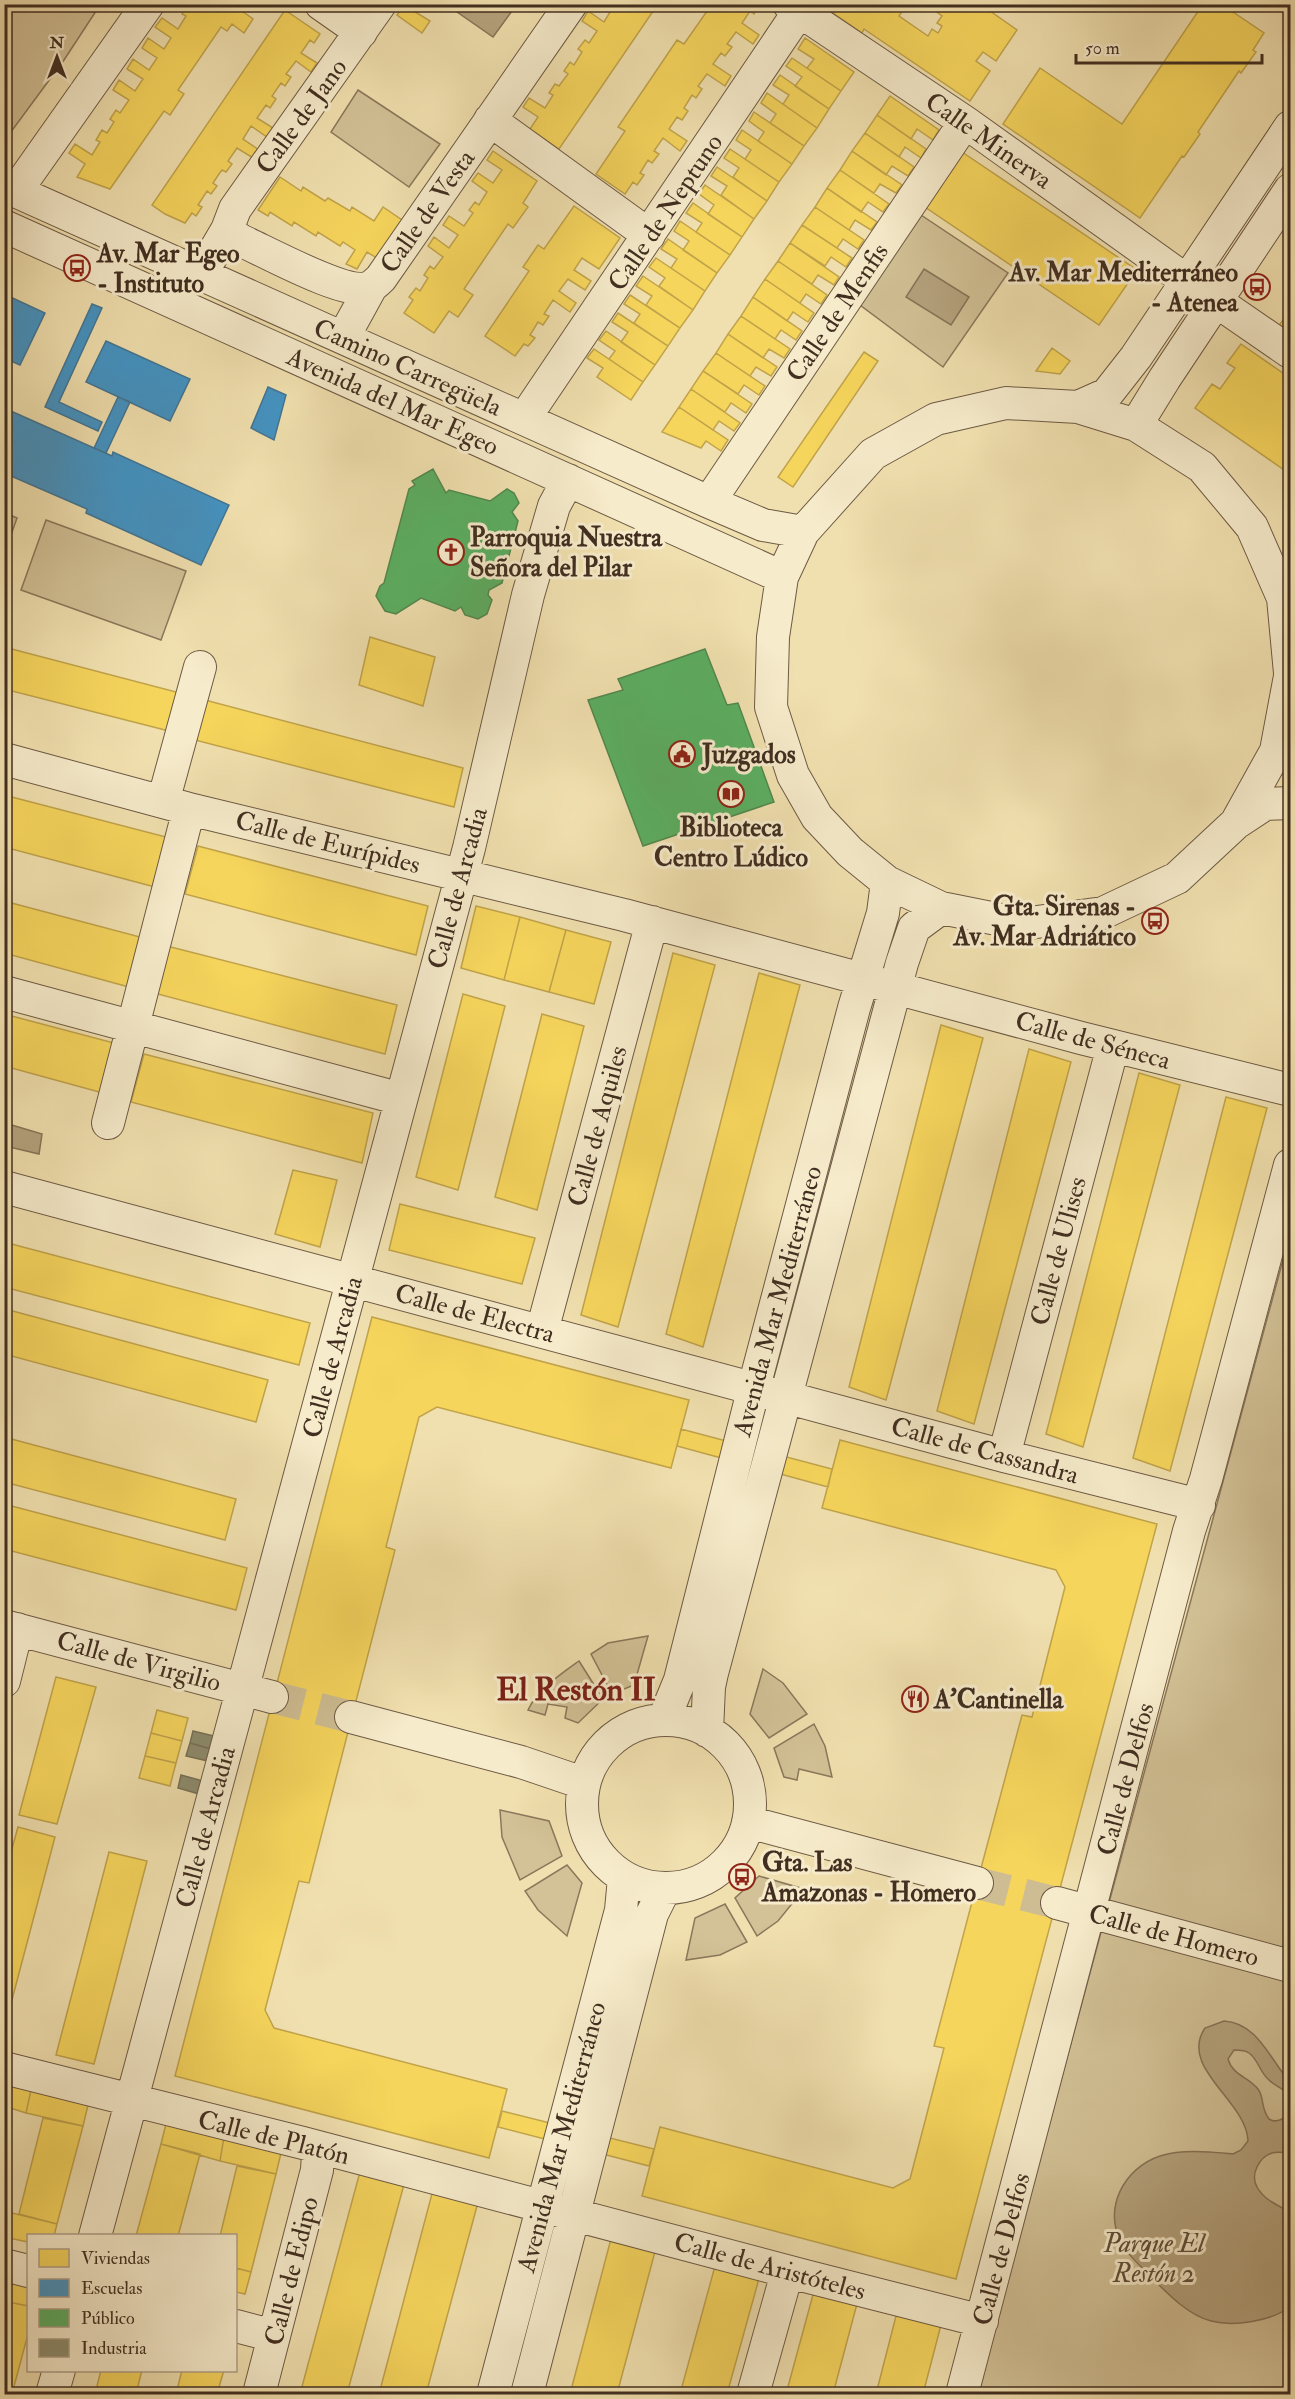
<svg xmlns="http://www.w3.org/2000/svg" width="1295" height="2399" font-family="'IM FELL Double Pica',serif">
<style>
.green{fill:#d3c297;stroke:#8a785c;stroke-width:1.5}
.water{fill:#b5a37e;stroke:#877458;stroke-width:1.5}
.homes{fill:#f6d55c;stroke:#c0a34a;stroke-width:1.5}
.schools{fill:#4393c3;stroke:#427592;stroke-width:1.5}
.public{fill:#5aae61;stroke:#52884e;stroke-width:1.5}
.industry{fill:#8c8c6e;stroke:#767057;stroke-width:1.5}
.lines{fill:none;stroke-linecap:round;stroke-linejoin:round}
.minor-tunnel{stroke:#cebc92;stroke-width:32;stroke-dasharray:32 16;stroke-linecap:butt}
.minor-casing{stroke:#6d5a44;stroke-width:34}
.minor{stroke:#f6ebcb;stroke-width:32}
.labels{text-anchor:middle;stroke-width:6;stroke-linejoin:round;paint-order:stroke}
.street-label{font-size:26px;fill:#412e20;stroke:#f6ebcb}
.poi-label{font-size:26px;font-weight:bold;fill:#412e20;stroke:#f6ebcb;text-anchor:start}
.park-label{font-size:26px;font-style:italic;fill:#5e4c38;stroke:#f6ebcb}
.district-label{font-size:32px;font-weight:bold;fill:#7a1f14;stroke:#f6ebcb}
</style>
<rect width="100%" height="100%" fill="#f1e0af"/>
<filter id="stains"><feTurbulence type="fractalNoise" baseFrequency=".00333" numOctaves="4"/><feColorMatrix values="0 0 0 0 .2 0 0 0 0 .09 0 0 0 0 .02 0 0 0 .5 -.17"/></filter>
<radialGradient id="worn" r=".72"><stop offset=".6" stop-color="#630" stop-opacity="0"/><stop offset="1" stop-color="#630" stop-opacity=".3"/></radialGradient>
<!-- green -->
<path class="green" d="M5,4L100,5L64,60L5,140Z
M358,90L440,144L409,187L331,132Z
M921,215L1008,273L943,367L860,305Z
M5,513L17,518L5,552L4,513Z
M46,520L186,571L161,640L21,590Z
M1290,1234V2394H976Z
M648,1636L634,1685L612,1694L591,1654L608,1643Z
M579,1661L603,1699L578,1723L565,1718L567,1707L548,1704L545,1715L528,1710C537,1690 561,1674 579,1661Z
M763,1669L783,1683L807,1714L769,1738L750,1714Z
M814,1724L825,1746L832,1777L799,1769L797,1780L784,1777L774,1748Z
M500,1810L549,1821L562,1856L520,1880L502,1837Z
M567,1865L582,1883L567,1936L538,1910L525,1891Z
M759,1876L804,1889L778,1921L757,1936L735,1898Z
M725,1904L747,1942L720,1955L686,1960L695,1918Z"/>
<!-- water -->
<path class="water" d="M447,5H502L512,11L493,37Z
M924,269L969,297L951,325L906,297Z
M5,1123L42,1134L39,1154L5,1146Z
M1224,2021C1258,2023 1270,2060 1290,2082V2099C1287,2089 1276,2087 1269,2080C1260,2073 1258,2059 1249,2053C1245,2050 1239,2050 1234,2050L1228,2059C1233,2076 1248,2076 1258,2089C1265,2099 1260,2107 1269,2119C1277,2124 1286,2118 1290,2111V2153C1285,2153 1278,2151 1272,2153C1259,2157 1250,2175 1257,2187C1264,2200 1279,2206 1290,2212V2307C1271,2321 1234,2327 1211,2321C1188,2315 1168,2294 1152,2278C1142,2267 1129,2257 1122,2244C1102,2209 1124,2168 1160,2156C1183,2149 1210,2152 1233,2154L1241,2150L1248,2141C1247,2101 1178,2068 1205,2028Z"/>
<!-- homes -->
<path class="homes" d="M194,4H236L235,6L253,19L244,33L232,24L227,31L221,27L178,90L184,94L170,115L164,111L110,189L77,177L85,164L69,153L75,144L92,155L100,142L96,140L102,130L107,133L114,122L110,119L116,110L120,113L129,100L113,90L119,80L135,91L143,79L127,69L133,59L149,70L157,58L142,48L148,38L164,49L171,38L155,27L162,18L178,29L186,16L182,14L188,5L192,7Z
M609,4H658L559,149L530,129L538,117L523,107L529,98L545,108L553,95L549,93L555,84L559,86L568,74L564,71L570,62L574,65L582,52L578,49L585,40L589,43L597,31L582,21L588,11L604,22L612,9Z
M712,4H760L754,14L750,11L742,23L759,35L753,44L736,32L727,44L732,47L725,56L721,53L713,64L731,76L725,86L707,74L698,86L702,89L696,98L692,95L684,108L688,111L682,120L677,117L669,129L687,141L680,151L663,138L654,151L659,154L652,163L648,160L640,173L644,175L637,185L633,182L625,194L596,174L625,131L618,127L648,83L677,40L684,44Z
M833,4H907L899,16L928,36L932,29L938,33L942,26L937,23L942,16L926,4H980L1017,30L996,61L983,52L976,61L990,71L970,101L864,29L862,33L833,13L835,10L831,7Z
M1203,4H1221L1264,33L1253,50L1256,52L1241,73L1239,71L1198,132L1200,134L1184,157L1182,156L1140,218L1003,124L1040,68L1122,124Z
M404,5L430,21L422,33L397,15Z
M285,10L320,34L314,43L310,40L301,53L317,63L311,72L296,61L286,74L291,77L285,86L281,83L272,96L276,99L270,108L266,105L257,118L273,128L267,137L251,126L243,139L259,150L253,158L237,148L228,161L232,164L226,172L222,170L219,174L213,183L217,186L211,194L207,191L198,205L202,207L196,216L192,213L185,223L165,214L152,205Z
M805,38L854,72L841,91L807,68L814,59L798,49Z
M792,58L841,91L829,109L795,86L802,77L786,66Z
M780,75L829,109L817,128L783,104L789,95L773,85Z
M767,93L817,128L804,146L770,123L776,114L761,103Z
M890,96L939,130L933,140L917,129L911,139L877,115Z
M754,112L804,146L792,164L758,141L764,132L749,121Z
M877,115L926,149L921,158L905,147L899,157L865,133Z
M742,130L792,164L779,182L745,159L751,150L736,140Z
M865,133L914,167L908,176L892,166L886,175L852,151Z
M730,149L779,182L767,201L733,177L739,168L724,158Z
M493,151L537,181L523,203L528,207L513,228L508,224L464,289L473,295L458,317L449,311L434,333L404,313L413,300L409,297L416,288L420,291L428,278L424,275L430,266L434,269L443,257L428,246L434,237L449,248L458,235L443,225L449,216L464,226L473,213L469,210L475,202L479,205L487,192L472,181L478,173L493,183L502,170L487,160Z
M852,151L902,185L896,193L880,184L874,193L840,170Z
M962,152L1137,270L1099,325L925,207Z
M717,167L767,201L754,219L721,195L727,186L711,176Z
M840,170L889,204L883,212L868,202L861,212L827,188Z
M280,177L301,191L303,187L325,201L328,198L350,211L352,207L374,221L383,207L405,222L380,260L367,252L357,269L346,264L355,250L343,242L340,246L318,232L316,236L294,222L292,226L270,212L268,216L258,210Z
M705,185L754,219L742,237L708,214L714,205L699,194Z
M827,188L877,222L871,230L855,220L849,230L815,207Z
M693,203L742,237L730,255L696,232L702,223L686,213Z
M574,206L620,238L599,269L582,258L574,270L591,281L585,290L568,279L559,291L576,303L570,312L553,300L544,314L549,316L543,325L538,322L530,335L535,338L528,346L524,344L515,356L485,336L529,271L523,267L538,245L544,249Z
M815,207L864,240L858,249L843,239L837,248L802,225Z
M680,221L730,255L717,273L683,250L689,241L674,231Z
M802,225L852,258L846,267L831,257L825,266L790,243Z
M668,239L717,273L705,291L671,268L677,259L661,249Z
M790,243L839,277L834,285L818,275L812,284L778,261Z
M656,258L705,291L693,310L659,286L665,278L649,267Z
M778,261L827,295L821,304L806,294L800,303L765,279Z
M643,276L693,310L680,328L646,305L652,296L636,286Z
M765,279L814,313L808,322L793,312L787,321L753,297Z
M630,295L680,328L668,346L634,323L640,314L624,304Z
M753,297L802,331L796,340L781,330L775,339L741,316Z
M1290,310V335L1278,327Z
M618,313L668,346L655,365L621,342L628,332L612,322Z
M741,316L790,349L784,358L769,349L763,358L728,334Z
M606,331L655,365L643,382L609,359L615,351L599,340Z
M728,334L777,367L771,376L756,367L750,376L716,353Z
M1241,344L1290,378V474L1195,408L1212,384L1220,389L1235,368L1227,363Z
M1052,348L1070,361L1060,374L1036,371Z
M594,349L643,382L631,400L597,377L603,368L587,358Z
M864,352L878,361L793,487L778,477Z
M716,353L765,386L759,395L744,385L738,394L703,371Z
M703,371L752,404L746,413L731,403L725,412L691,389Z
M691,389L740,423L734,431L719,421L713,430L679,407Z
M679,407L728,440L721,451L706,441L701,448L662,432Z
M370,637L435,657L423,706L359,685Z
M4,647L180,693L173,732L4,689Z
M205,700L463,768L454,807L195,740Z
M4,795L166,837L155,887L4,847Z
M198,846L428,906L416,955L185,894Z
M4,901L140,937L129,987L4,953Z
M476,906L520,917L504,980L461,968Z
M520,917L566,930L549,992L504,980Z
M566,930L611,942L594,1004L549,992Z
M167,946L397,1005L385,1054L154,993Z
M673,953L715,965L618,1327L581,1315Z
M759,973L800,985L703,1347L666,1334Z
M463,994L505,1006L458,1190L416,1177Z
M4,1014L114,1043L103,1093L4,1066Z
M542,1014L584,1026L537,1210L495,1197Z
M941,1025L983,1038L886,1400L849,1387Z
M1029,1049L1071,1062L974,1424L937,1411Z
M144,1054L373,1113L362,1163L131,1102Z
M1139,1073L1180,1085L1083,1447L1046,1434Z
M1226,1097L1267,1108L1170,1471L1133,1458Z
M293,1170L337,1180L320,1247L275,1234Z
M400,1204L535,1238L522,1284L389,1250Z
M4,1242L310,1323L299,1365L4,1287Z
M9,1310L268,1380L256,1422L4,1354V1326Z
M372,1317L689,1400L671,1468L437,1407L419,1417L386,1547L395,1550L309,1883L299,1881L265,2010L274,2028L507,2089L489,2158L175,2076Z
M681,1429L832,1469L828,1487L677,1446Z
M4,1437L236,1499L225,1540L4,1482Z
M840,1440L1157,1524L956,2279L642,2196L660,2127L893,2188L910,2179L944,2048L934,2046L977,1883L1022,1715L1032,1717L1065,1587L1056,1570L822,1508Z
M4,1504L247,1568L236,1610L4,1549Z
M56,1677L96,1687L57,1824L19,1815Z
M157,1710L188,1718L182,1741L151,1733Z
M151,1733L182,1741L176,1763L145,1756Z
M145,1756L176,1763L170,1786L139,1778Z
M18,1827L55,1837L4,2030V1877Z
M109,1852L147,1861L94,2064L56,2055Z
M4,2084L31,2090L26,2113L4,2106Z
M31,2090L88,2105L83,2126L26,2113Z
M502,2111L654,2149L649,2166L498,2127Z
M43,2118L83,2126L57,2224L19,2214Z
M166,2124L224,2137L220,2161L161,2144Z
M224,2137L281,2153L276,2174L220,2161Z
M161,2144L200,2154L178,2236H136Z
M237,2166L276,2174L251,2272L236,2268V2236H220Z
M361,2168L406,2177L347,2394H300Z
M434,2186L480,2195L426,2394H379Z
M4,2211L57,2224L54,2236H28V2242L4,2237Z
M612,2235L657,2244L617,2394H570Z
M715,2266L760,2275L727,2394H680Z
M236,2268L251,2272L245,2294L236,2292Z
M4,2276L28,2283V2306L4,2301Z
M814,2291L858,2300L833,2394H786Z
M4,2301L28,2306V2334L12,2394H4Z
M897,2312L942,2321L923,2394H876Z
M101,2370H142L136,2394H95Z
M182,2370H224L217,2394H176Z"/>
<!-- schools -->
<path class="schools" d="M4,294L45,313L20,365L4,358Z
M92,304L102,308L59,402L102,422L98,431L45,407Z
M106,341L190,379L170,421L86,382Z
M268,387L286,395L274,440L251,428Z
M118,397L130,402L106,453L94,448Z
M4,408L112,456L113,452L229,505L201,565L86,513L87,509L4,473Z"/>
<!-- public -->
<path class="public" d="M433,469L446,493L449,490L490,501L507,489L514,493L519,503L512,512L518,521L502,583L489,590L488,595L492,600L487,614L478,619L465,615L461,607L455,611L421,598L396,614L385,611L376,596L380,586L384,583L409,489L415,485L412,481Z
M705,649L727,705L738,703L774,802L643,846L588,700L623,690L618,679Z"/>
<!-- industry -->
<path class="industry" d="M193,1731L214,1736L211,1749L190,1743Z
M190,1743L211,1749L208,1761L186,1756Z
M181,1775L203,1781L199,1794L178,1788Z"/>
<g class="lines">
<!-- minor-tunnel -->
<path class="minor-tunnel" d="M272,1697L351,1717
M977,1883L1057,1903"/>
<defs>
<path id="minor" d="M321,4L361,32
M789,4L965,122L1187,281L1290,352
M490,120L649,235
M4,186L709,502L763,525L803,532
M16,191L148,4
M4,226L782,577
M227,230L240,240C265,251 347,297 370,287C374,285 378,281 381,278L571,4
M201,274L227,230L235,209L380,4
M343,338L371,287
M1078,407L1107,394L1136,357L1290,127
M524,419L804,4
M1136,425L1165,378L1290,190
M709,502L965,122
M1290,673L1283,598L1252,527L1202,467L1136,425L1078,407L1006,403L936,419L873,454L803,532L782,577L773,637L771,707L793,775L817,817L850,852L887,882L941,908L1022,924L1103,913L1177,878L1236,823L1276,751L1290,676
M4,759L189,809L624,915L1081,1038L1290,1090
M163,802L200,667
M1236,823L1265,804L1290,803
M4,992L401,1099
M108,1123L189,809
M4,1187L1004,1456L1199,1505
M542,1331L652,922
M1004,1456L1113,1046
M4,1626L272,1697
M4,1681L17,1629
M351,1717L521,1762L583,1783
M664,1719L680,1680L754,1387L854,1008L883,913L887,882
M582 1804a84 84 0 1 1 168 0a84 84 0 1 1-168 0Z
M707,1731L709,1687L712,1673L902,963L914,928L941,908
M748,1822L977,1883
M1057,1903L1290,1966
M4,2068L303,2143L805,2276L982,2321
M95,2236L469,848L528,595L554,506L568,480
M4,2265L28,2271
M236,2326L274,2336
M52,2394L59,2370
M259,2394L317,2170L318,2153L316,2148
M493,2394L621,1910L624,1878
M527,2394L652,1914L665,1888
M753,2394L785,2280L790,2276H805
M962,2394L1189,1531L1206,1479L1290,1165"/>
</defs>
<!-- minor casing -->
<use href="#minor" class="minor-casing"/>
<!-- minor -->
<use href="#minor" class="minor"/>
</g>
<!-- icons -->
<defs>
<symbol id="bus-ring" viewBox="-11 -11 22 22"><circle r="9.5" fill="#f6ebcb" stroke="#8f2418" stroke-width="1.5"/><path d="M-5-6H5V4H4V6H2V4H-2V6H-4V4H-5ZM-3.5-4V0h7V-4ZM-3.5 1.2v1.5H-2V1.2ZM2 1.2v1.5H3.5V1.2Z" fill="#8f2418"/></symbol>
<symbol id="church-ring" viewBox="-11 -11 22 22"><circle r="9.5" fill="#f6ebcb" stroke="#8f2418" stroke-width="1.5"/><path d="M-1.2-6h2.4v3.5h3.3v2.4h-3.3V6h-2.4V-.1h-3.3v-2.4h3.3Z" fill="#8f2418"/></symbol>
<symbol id="civic-ring" viewBox="-11 -11 22 22"><circle r="9.5" fill="#f6ebcb" stroke="#8f2418" stroke-width="1.5"/><path d="M-.6-6.5H3V-4.5H.6V-3L4-1V1h2V6H-6V1h2V-1L-.6-3ZM-1.2 2.5V6h2.4V2.5Z" fill="#8f2418"/></symbol>
<symbol id="library-ring" viewBox="-11 -11 22 22"><circle r="9.5" fill="#f6ebcb" stroke="#8f2418" stroke-width="1.5"/><path d="M-6-4Q-3-5.5-.7-3.5V5Q-3 3-6 4ZM6-4Q3-5.5 .7-3.5V5Q3 3 6 4Z" fill="#8f2418"/></symbol>
<symbol id="restaurant-ring" viewBox="-11 -11 22 22"><circle r="9.5" fill="#f6ebcb" stroke="#8f2418" stroke-width="1.5"/><path d="M-5-6h1v4h1v-4h1v4h1v-4h1v5L-1.5 .5V6h-2V.5L-5-1ZM5-6V6H3V1.5H1.5Q1.5-4 5-6Z" fill="#8f2418"/></symbol>
</defs>
<g fill-rule="evenodd">
<use href="#bus-ring" x="62" y="253" width="30" height="30"/>
<use href="#bus-ring" x="1242" y="272" width="30" height="30"/>
<use href="#church-ring" x="436" y="537" width="30" height="30"/>
<use href="#civic-ring" x="667" y="739" width="30" height="30"/>
<use href="#library-ring" x="716" y="779" width="30" height="30"/>
<use href="#bus-ring" x="1140" y="906" width="30" height="30"/>
<use href="#restaurant-ring" x="900" y="1684" width="30" height="30"/>
<use href="#bus-ring" x="727" y="1862" width="30" height="30"/>
</g>
<g class="labels">
<!-- street labels -->
<g class="street-label">
<text transform="translate(301 116) rotate(-54)" y="9">Calle de Jano</text>
<text transform="translate(989 140) rotate(35)" y="9">Calle Minerva</text>
<text transform="translate(427 211) rotate(-55)" y="9">Calle de Vesta</text>
<text transform="translate(665 212) rotate(-56)" y="9">Calle de Neptuno</text>
<text transform="translate(837 312) rotate(-56)" y="9">Calle de Menfis</text>
<text transform="translate(408 367) rotate(24)" y="9">Camino Carregüela</text>
<text transform="translate(393 401) rotate(24)" y="9">Avenida del Mar Egeo</text>
<text transform="translate(328 842) rotate(14)" y="9">Calle de Eurípides</text>
<text transform="translate(457 888) rotate(-75)" y="9">Calle de Arcadia</text>
<text transform="translate(1093 1040) rotate(15)" y="9">Calle de Séneca</text>
<text transform="translate(597 1126) rotate(-75)" y="9">Calle de Aquiles</text>
<text transform="translate(1058 1251) rotate(-75)" y="9">Calle de Ulises</text>
<text transform="translate(777 1301) rotate(-75)" y="9">Avenida Mar Mediterráneo</text>
<text transform="translate(475 1313) rotate(15)" y="9">Calle de Electra</text>
<text transform="translate(332 1357) rotate(-75)" y="9">Calle de Arcadia</text>
<text transform="translate(985 1450) rotate(15)" y="9">Calle de Cassandra</text>
<text transform="translate(139 1661) rotate(15)" y="9">Calle de Virgilio</text>
<text transform="translate(1125 1779) rotate(-75)" y="9">Calle de Delfos</text>
<text transform="translate(205 1827) rotate(-75)" y="9">Calle de Arcadia</text>
<text transform="translate(1174 1935) rotate(15)" y="9">Calle de Homero</text>
<text transform="translate(274 2137) rotate(14)" y="9">Calle de Platón</text>
<text transform="translate(561 2137) rotate(-75)" y="9">Avenida Mar Mediterráneo</text>
<text transform="translate(1001 2249) rotate(-75)" y="9">Calle de Delfos</text>
<text transform="translate(770 2266) rotate(15)" y="9">Calle de Aristóteles</text>
<text transform="translate(291 2271) rotate(-76)" y="9">Calle de Edipo</text>
</g>
<!-- poi labels -->
<g class="poi-label">
<text x="97" y="262">Av. Mar Egeo<tspan x="97" dy="30">- Instituto</tspan></text>
<text x="1238" y="281" text-anchor="end">Av. Mar Mediterráneo<tspan x="1238" dy="30">- Atenea</tspan></text>
<text x="470" y="546">Parroquia Nuestra<tspan x="470" dy="30">Señora del Pilar</tspan></text>
<text x="702" y="763">Juzgados</text>
<text x="731" y="836" text-anchor="middle">Biblioteca<tspan x="731" dy="30">Centro Lúdico</tspan></text>
<text x="1136" y="915" text-anchor="end">Gta. Sirenas -<tspan x="1136" dy="30">Av. Mar Adriático</tspan></text>
<text x="934" y="1708">A'Cantinella</text>
<text x="762" y="1871">Gta. Las<tspan x="762" dy="30">Amazonas - Homero</tspan></text>
</g>
<!-- park labels -->
<g class="park-label">
<text x="1154" y="2252">Parque El<tspan x="1154" dy="30">Restón 2</tspan></text>
</g>
<!-- district labels -->
<g class="district-label">
<text x="576" y="1700">El Restón II</text>
</g>
</g>
<!-- margin -->
<rect width="1295" height="2399" fill="none" stroke="#f1e0af" stroke-width="24"/>
<rect x="6" y="6" width="1283" height="2387" fill="none" stroke="#412e20" stroke-width="3"/>
<rect x="12" y="12" width="1271" height="2375" fill="none" stroke="#412e20" stroke-width="1.5"/>
<!-- legend -->
<rect x="27" y="2234" width="210" height="138" fill="#f6ebcb" stroke="#ae9f87" stroke-width="1.5"/>
<rect x="39" y="2249" width="30" height="18" fill="#f6d55c" stroke="#ae9f87" stroke-width="1.5"/>
<text x="81" y="2264" font-size="18" fill="#412e20">Viviendas</text>
<rect x="39" y="2279" width="30" height="18" fill="#4393c3" stroke="#ae9f87" stroke-width="1.5"/>
<text x="81" y="2294" font-size="18" fill="#412e20">Escuelas</text>
<rect x="39" y="2309" width="30" height="18" fill="#5aae61" stroke="#ae9f87" stroke-width="1.5"/>
<text x="81" y="2324" font-size="18" fill="#412e20">Público</text>
<rect x="39" y="2339" width="30" height="18" fill="#8c8c6e" stroke="#ae9f87" stroke-width="1.5"/>
<text x="81" y="2354" font-size="18" fill="#412e20">Industria</text>
<!-- north arrow -->
<g transform="translate(57 57)" stroke="#f6ebcb" stroke-width="4.5" paint-order="stroke">
<path d="M0-4.5L10 22L0 15L-10 22Z" fill="#412e20"/>
<text y="-9" font-size="16" font-weight="bold" text-anchor="middle" fill="#412e20">N</text>
</g>
<!-- scale -->
<path d="M1076 54v9h186v-9" fill="none" stroke="#412e20" stroke-width="3"/>
<text x="1085" y="54" font-size="18" fill="#412e20" stroke="#f6ebcb" stroke-width="4.5" paint-order="stroke">50 m</text>
<rect width="100%" height="100%" filter="url(#stains)"/>
<rect width="100%" height="100%" fill="url(#worn)"/>
</svg>
